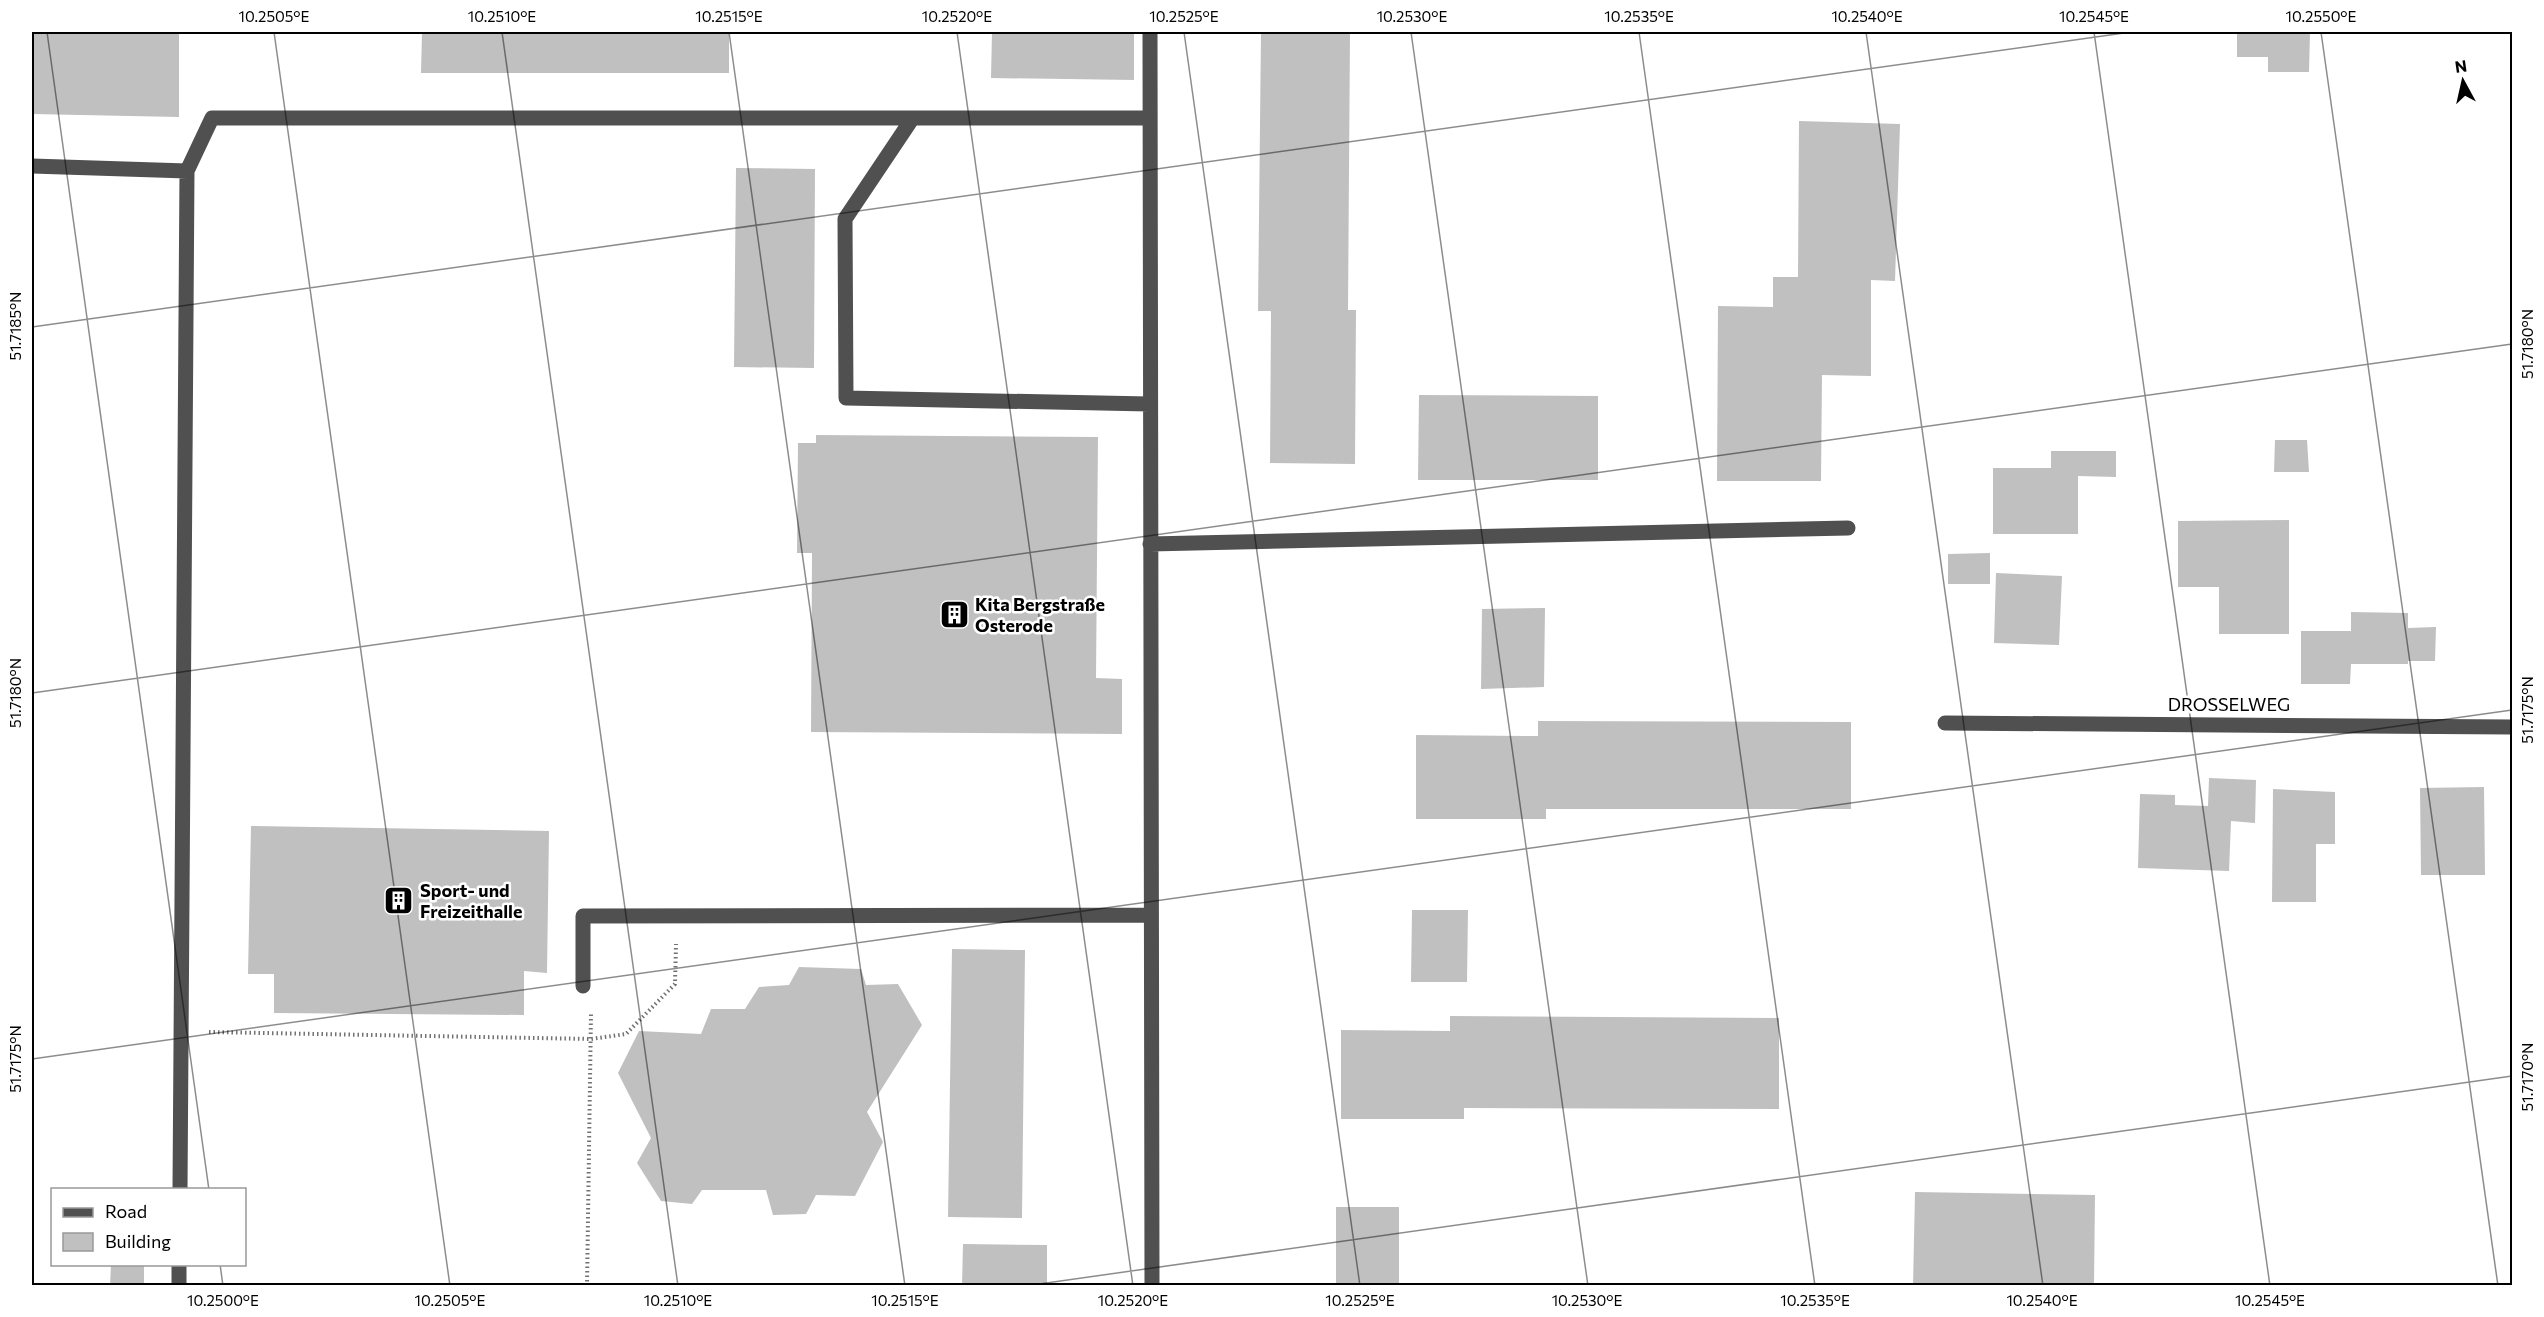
<svg xmlns="http://www.w3.org/2000/svg" width="2544" height="1317" font-family="Commissioner,sans-serif">
<style>
.building{fill:#c0c0c0}
.lines{fill:none;stroke-linecap:round;stroke-linejoin:round}
.path{stroke:#727272;stroke-width:4;stroke-dasharray:1.5 3;stroke-linecap:butt}
.minor{stroke:#505050;stroke-width:15}
.ticks{fill:none;stroke:#000;stroke-width:1.5;stroke-opacity:0.45}
.labels{text-anchor:middle;stroke-width:5;stroke-linejoin:round;paint-order:stroke}
.poi-label{font-size:18px;font-weight:bold;fill:#000;stroke:#fff;text-anchor:start}
.street-label{font-size:18px;fill:#000;stroke:#fff}
.neatline{fill:none;stroke:#000;stroke-width:2}
.ticks-label{font-size:15px;text-anchor:middle;fill:#000}
</style>
<rect width="100%" height="100%" fill="#fff"/>
<!-- building -->
<path class="building" d="M32,32H179V117L32,114Z
M422,32H729V73H421Z
M992,32H1134V80L991,78Z
M1261,32H1350L1348,310H1356L1355,464L1270,463L1271,311H1258Z
M2237,32H2310L2309,72H2268V57H2237Z
M1799,121L1900,124L1895,281L1871,280V376L1822,375L1821,481H1717L1718,306L1773,307V277H1798Z
M736,168L815,169L814,368L734,367Z
M1419,395L1598,396V480H1418Z
M816,435L1098,437L1096,678L1122,679V734L811,732L812,553H797L798,443H816Z
M2275,440H2307L2309,472H2274Z
M2051,451H2116V477L2078,476V534H1993V468H2051Z
M2289,520V634H2219V587H2178V521Z
M1990,553V584H1948V554Z
M1996,573L2062,576L2059,645L1994,643Z
M1545,608L1544,687L1481,689L1482,609Z
M2351,612L2408,613V628L2436,627L2435,661H2408V664H2351L2350,684H2301V631H2351Z
M1538,721L1851,722V809H1546V819H1416V735L1538,736Z
M2209,778L2256,780L2255,823L2231,821L2229,871L2138,868L2140,794L2175,795V805L2208,806Z
M2484,787L2485,875H2421L2420,788Z
M2273,789L2335,792V844H2316V902H2272Z
M251,826L549,831L547,973L524,971V1015L274,1013V974H248Z
M1412,910H1468L1467,982H1411Z
M952,949L1025,950L1022,1218L948,1217Z
M799,967L861,969L866,985L898,984L922,1025L867,1112L883,1142L855,1196L816,1195L806,1214L773,1215L766,1190H702L692,1204L661,1201L637,1163L651,1138L618,1073L639,1031L701,1034L711,1009H745L759,987L789,985Z
M1450,1016L1779,1018V1109L1464,1108V1119H1341V1030L1450,1031Z
M1915,1192L2095,1195L2094,1286H1913Z
M1336,1207H1399V1286H1336Z
M963,1244L1047,1245V1286H962Z
M111,1264H144V1286H110Z"/>
<g class="lines">
<!-- path -->
<path class="path" d="M209,1032L591,1039L626,1034L675,984L676,944
M587,1286L591,1013"/>
<!-- minor -->
<path class="minor" d="M1150,32L1152,1286
M912,119L845,219L846,398L1149,404
M32,166L187,171
M1150,544L1848,528
M1945,723L2512,727
M583,986V916L1151,915
M180,1190L187,171L212,118H1148
M179,1286V1264"/>
</g>
<!-- ticks -->
<path class="ticks" d="M47,32L209,1190M274,32L450,1286M502,32L678,1286M729,32L905,1286M957,32L1133,1286M1184,32L1360,1286M1411,32L1588,1286M1639,32L1815,1286M1866,32L2043,1286M2094,32L2270,1286M2321,32L2498,1286M32,327L2131,32M32,693L2512,344M32,1059L2512,710M220,1264L223,1286M1025,1286L2512,1076"/>
<!-- icons -->
<defs>
<symbol id="building-square" viewBox="-11 -11 22 22"><rect x="-9" y="-9" width="18" height="18" rx="4" fill="#000" stroke="#fff"/><path d="M-4-6H4V6H1V3H-1V6H-4ZM-2.5-4.3h1.7v1.8h-1.7ZM.8-4.3h1.7v1.8H.8ZM-2.5-1h1.7V.8h-1.7ZM.8-1h1.7V.8H.8Z" fill="#fff"/></symbol>
</defs>
<g fill-rule="evenodd">
<use href="#building-square" x="938" y="598" width="33" height="33"/>
<use href="#building-square" x="382" y="884" width="33" height="33"/>
</g>
<g class="labels">
<!-- poi labels -->
<g class="poi-label">
<text x="975" y="611">Kita Bergstraße<tspan x="975" dy="21">Osterode</tspan></text>
<text x="420" y="897">Sport- und<tspan x="420" dy="21">Freizeithalle</tspan></text>
</g>
<!-- street labels -->
<g class="street-label">
<text x="2229" y="711">DROSSELWEG</text>
</g>
</g>
<!-- border -->
<rect width="2544" height="1317" fill="none" stroke="#ffffff" stroke-width="66"/>
<!-- legend -->
<rect x="51" y="1188" width="195" height="78" fill="#ffffff" stroke="#999999" stroke-width="1.5"/>
<rect x="63" y="1208" width="30" height="9" fill="#505050" stroke="#999999" stroke-width="1.5"/>
<text x="105" y="1218" font-size="18" fill="#000000">Road</text>
<rect x="63" y="1233" width="30" height="18" fill="#c0c0c0" stroke="#999999" stroke-width="1.5"/>
<text x="105" y="1248" font-size="18" fill="#000000">Building</text>
<!-- north arrow -->
<g transform="translate(2463 81) rotate(352)" stroke="#ffffff" stroke-width="4.5" paint-order="stroke">
<path d="M0-4.5L10 22L0 15L-10 22Z" fill="#000000"/>
<text y="-9" font-size="16" font-weight="bold" text-anchor="middle" fill="#000000">N</text>
</g>
<rect x="33" y="33" width="2478" height="1251" class="neatline"/>
<g class="ticks-label">
<text x="274" y="22">10.2505°E</text>
<text x="502" y="22">10.2510°E</text>
<text x="729" y="22">10.2515°E</text>
<text x="957" y="22">10.2520°E</text>
<text x="1184" y="22">10.2525°E</text>
<text x="1412" y="22">10.2530°E</text>
<text x="1639" y="22">10.2535°E</text>
<text x="1867" y="22">10.2540°E</text>
<text x="2094" y="22">10.2545°E</text>
<text x="2321" y="22">10.2550°E</text>
<text transform="translate(16 326) rotate(-90)" y="5">51.7185°N</text>
<text transform="translate(2528 344) rotate(-90)" y="5">51.7180°N</text>
<text transform="translate(16 693) rotate(-90)" y="5">51.7180°N</text>
<text transform="translate(2528 710) rotate(-90)" y="5">51.7175°N</text>
<text transform="translate(16 1059) rotate(-90)" y="5">51.7175°N</text>
<text transform="translate(2528 1077) rotate(-90)" y="5">51.7170°N</text>
<text x="223" y="1306">10.2500°E</text>
<text x="450" y="1306">10.2505°E</text>
<text x="678" y="1306">10.2510°E</text>
<text x="905" y="1306">10.2515°E</text>
<text x="1133" y="1306">10.2520°E</text>
<text x="1360" y="1306">10.2525°E</text>
<text x="1587" y="1306">10.2530°E</text>
<text x="1815" y="1306">10.2535°E</text>
<text x="2042" y="1306">10.2540°E</text>
<text x="2270" y="1306">10.2545°E</text>
</g>
</svg>
